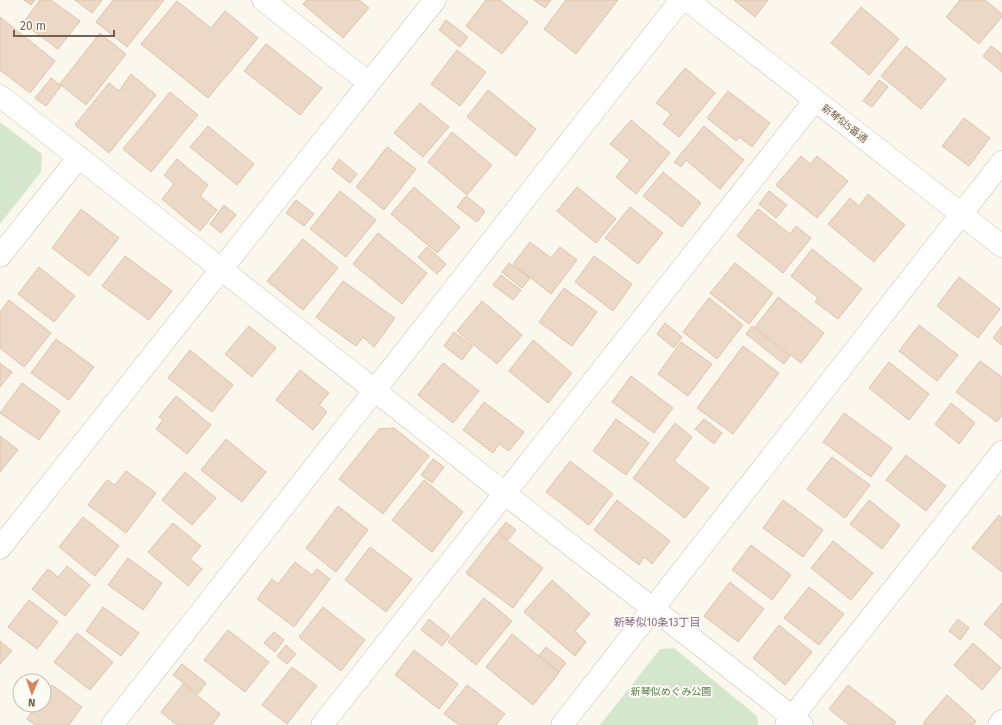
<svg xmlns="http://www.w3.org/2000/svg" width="1002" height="725" font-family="'Fira Sans','Noto Sans JP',sans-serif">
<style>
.green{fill:#d4e7cc}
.building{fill:#ebd8c6;stroke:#dec3aa}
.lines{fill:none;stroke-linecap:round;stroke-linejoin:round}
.minor-casing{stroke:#ccc0b3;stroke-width:23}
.minor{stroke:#fff;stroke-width:22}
.labels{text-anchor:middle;stroke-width:4;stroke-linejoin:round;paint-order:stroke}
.street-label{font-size:10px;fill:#746152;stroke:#fdfaf3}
.park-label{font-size:10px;fill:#577d4e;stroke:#fdfaf3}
.neighbourhood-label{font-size:11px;fill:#866a8e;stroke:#fdfaf3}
</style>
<rect width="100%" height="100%" fill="#fbf7ed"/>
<!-- green -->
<path class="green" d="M0,122L42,154L41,172L0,224Z
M674,648L757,716L758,725H600L660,649Z"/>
<!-- building -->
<path class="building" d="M24,0H35L31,5Z
M40,0H51L80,21L58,49L23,23Z
M75,0H102L92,13Z
M113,0H164L127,47L96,22Z
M307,0H359L369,8L343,38L303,4Z
M486,0H500L528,22L502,54L466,26Z
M534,0H551L545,8Z
M566,0H618L576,54L544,29Z
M734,0H768L755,17Z
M960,0H985L1002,14V17L979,44L946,17Z
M177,1L211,28L225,11L258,38L208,98L141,44Z
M861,7L899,39L869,75L831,43Z
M0,17L55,61L30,93L0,70Z
M446,20L468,37L460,47L439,30Z
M100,33L126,54L86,105L60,84Z
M266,44L322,88L300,115L244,71Z
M906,46L946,79L921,109L881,76Z
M991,46L1002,54V72L983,56Z
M457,50L486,72L460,106L431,84Z
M685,68L715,93L679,137L663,124L671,114L656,103Z
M131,74L156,95L109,153L75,125L109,83L119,91Z
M51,78L61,86L46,106L35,98Z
M879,80L888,87L872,107L863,101Z
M488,90L536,129L516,156L467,117Z
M728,91L770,123L752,147L739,137L736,141L707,118Z
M170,92L198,115L151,172L123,149Z
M420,103L449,127L423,157L394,133Z
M964,118L990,138L969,166L942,146Z
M631,120L670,153L636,194L616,177L630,160L610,144Z
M208,126L254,164L237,185L190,147Z
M704,126L744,160L720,189L686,160L681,167L674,162Z
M452,132L492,165L467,195L428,162Z
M387,147L416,169L384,210L356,187Z
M801,156L810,164L817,156L848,181L817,218L776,185Z
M177,159L208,185L200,196L217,210L200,231L162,199L174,184L164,175Z
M339,159L357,174L350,183L332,169Z
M663,172L701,203L682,227L643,196Z
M414,187L460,227L437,253L391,214Z
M577,187L616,219L596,243L557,211Z
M340,191L376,220L346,257L310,229Z
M769,191L787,205L776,218L759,204Z
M868,194L905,225L874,262L828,224L850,198L859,206Z
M466,196L485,211L477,222L457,207Z
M296,200L314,214L304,226L286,213Z
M224,205L236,215L221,233L210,224Z
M630,207L663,233L638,264L605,238Z
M81,209L119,238L89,276L52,248Z
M758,209L790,234L796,226L811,238L783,273L737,236Z
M378,233L427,273L402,304L353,264Z
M303,239L338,268L303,310L267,281Z
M530,242L551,258L560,247L577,260L551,294L513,264Z
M427,247L446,264L437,274L418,257Z
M812,249L862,289L838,319L815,302L818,298L791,276Z
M125,256L172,291L149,320L102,286Z
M594,256L632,284L613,311L575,282Z
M509,263L530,278L522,288L502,272Z
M735,263L773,293L749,324L710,293Z
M39,267L75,296L54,322L18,294Z
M501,275L521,290L513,300L493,285Z
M959,277L1000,309L978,338L937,306Z
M343,281L395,318L374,347L363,337L356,346L316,317Z
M564,288L597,312L572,346L539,322Z
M778,297L824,333L801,363L755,327Z
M709,298L743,325L717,359L683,332Z
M9,300L51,333L24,367L0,348V312Z
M482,301L522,335L497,364L457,331Z
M665,323L682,337L674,348L657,334Z
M919,325L958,355L937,381L899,351Z
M249,326L276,348L252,377L225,354Z
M752,326L790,356L784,364L746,334Z
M1002,326V345L993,338Z
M454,332L473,346L462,360L444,346Z
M56,339L94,367L69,400L31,373Z
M533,340L572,373L548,403L509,371Z
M681,342L712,364L688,396L658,374Z
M743,346L779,373L733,434L697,408Z
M190,350L233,385L212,412L168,378Z
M980,361L1002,377V415L997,422L956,392Z
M889,362L929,394L909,420L869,388Z
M0,363L12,372L0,387Z
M443,363L479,391L453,423L418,395Z
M300,370L329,393L319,405L327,412L313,430L276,400Z
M631,376L673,408L654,433L612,402Z
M22,383L60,411L39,440L0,413Z
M176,396L211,425L187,454L156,429L163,420L159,417Z
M484,402L524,432L509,451L499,444L493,453L463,430Z
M951,403L975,423L959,444L935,424Z
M844,413L892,448L871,477L823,442Z
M616,419L649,443L626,475L593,451Z
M704,419L722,433L714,444L695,429Z
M675,423L692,437L674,461L709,488L685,518L633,478Z
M394,428L429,456L383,514L339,479L379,429Z
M0,436L18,450L0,472Z
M226,439L266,472L242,502L201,470Z
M906,455L946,486L926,511L886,480Z
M832,457L870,485L845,518L807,489Z
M433,459L444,467L432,483L421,475Z
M570,461L613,494L589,525L546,492Z
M126,471L156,493L126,533L88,505L107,480L115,485Z
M185,472L216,498L192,525L162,500Z
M424,480L463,512L432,552L392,520Z
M617,500L670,541L652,564L644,557L639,565L594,530Z
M783,500L823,530L803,557L763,528Z
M869,500L900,525L882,549L850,524Z
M338,506L368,530L336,572L306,548Z
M999,515L1002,518V572L972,548Z
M83,517L119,546L95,576L59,547Z
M506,522L516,530L508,540L498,532Z
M173,523L201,546L190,559L202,569L188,586L148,552Z
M497,533L543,568L513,608L466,573Z
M833,541L873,573L851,600L811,568Z
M751,545L791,575L772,600L732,570Z
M370,547L412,579L386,612L345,580Z
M128,558L162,583L143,610L108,585Z
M295,562L312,575L317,569L330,579L294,627L257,599L272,579L278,584Z
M67,566L90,585L65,616L32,589L48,569L58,577Z
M552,580L590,614L575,631L586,642L575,656L524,612Z
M730,582L764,609L738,642L704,616Z
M809,587L844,614L819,645L784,618Z
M484,598L512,621L476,665L448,642Z
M29,600L58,622L37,649L8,627Z
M1002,603V639L984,624Z
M103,607L139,633L121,656L86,631Z
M323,607L365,640L341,671L299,637Z
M429,619L450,636L442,646L421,630Z
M958,619L969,628L960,640L949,631Z
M779,625L812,652L785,685L753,658Z
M228,630L269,662L245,692L204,660Z
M274,632L284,640L275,652L264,643Z
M77,633L113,662L90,690L54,662Z
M512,634L559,673L533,705L486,667Z
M0,641L12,651L0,664Z
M973,643L1001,668L982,690L954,665Z
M286,645L296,654L287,664L277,656Z
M546,647L566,663L559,672L539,655Z
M414,650L458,684L439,709L395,675Z
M182,664L206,683L198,694L173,675Z
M292,667L317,686L287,724L262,705Z
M183,684L220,714L212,725H177L161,712Z
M52,685L82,707L69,725H35L27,719L37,705H44V696Z
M467,685L505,714L496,725H459L444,714Z
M848,685L896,722L894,725H849L829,709Z
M947,695L976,721L973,725H926L923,723Z"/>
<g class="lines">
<defs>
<path id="minor" d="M263,0L369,83
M687,0L1002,246
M0,96C169,227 336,360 503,492C602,571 704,646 802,725
M0,256L79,157
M0,548L435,0
M112,725L681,0
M322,725L815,100
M562,725L1002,162
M786,725L1002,452
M999,725L1002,721"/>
</defs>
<!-- minor casing -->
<use href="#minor" class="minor-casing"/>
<!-- minor -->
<use href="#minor" class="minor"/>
</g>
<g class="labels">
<!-- street labels -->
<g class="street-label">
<text transform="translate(845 123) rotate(38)" y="4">新琴似5番通</text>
</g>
<!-- park labels -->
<g class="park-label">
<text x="671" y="695">新琴似めぐみ公園</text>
</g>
<!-- neighbourhood labels -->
<g class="neighbourhood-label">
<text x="657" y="626">新琴似10条13丁目</text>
</g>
</g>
<!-- north arrow -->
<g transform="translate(32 693) rotate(182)"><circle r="19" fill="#fdfaf3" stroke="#c6bdb3"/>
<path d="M0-3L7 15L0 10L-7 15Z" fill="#d58762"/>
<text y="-6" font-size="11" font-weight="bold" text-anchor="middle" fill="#746152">N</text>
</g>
<!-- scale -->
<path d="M14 30v6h100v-6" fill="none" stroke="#746152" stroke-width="2"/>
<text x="20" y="30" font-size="12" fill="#746152" stroke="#fdfaf3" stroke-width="3" paint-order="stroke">20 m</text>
</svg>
